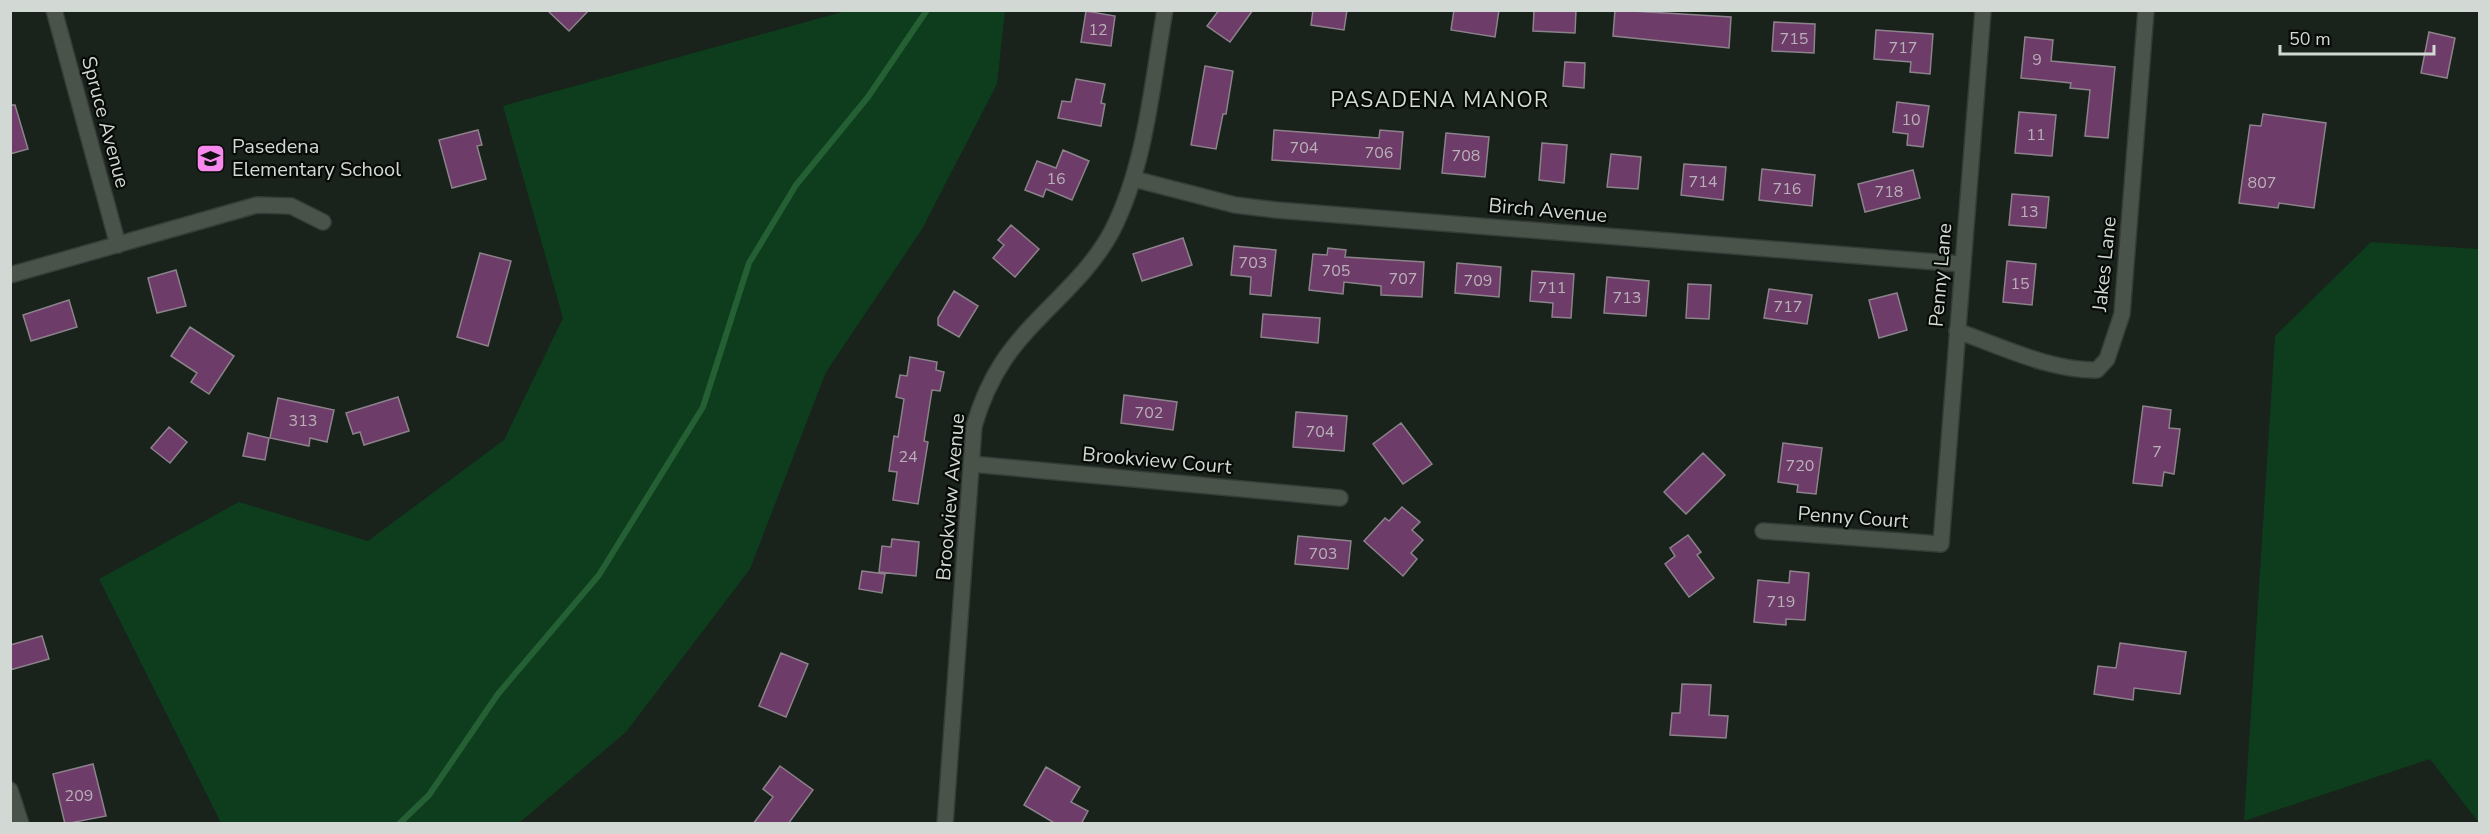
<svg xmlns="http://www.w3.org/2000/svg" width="2490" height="834" font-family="'Nunito Sans',sans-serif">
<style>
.green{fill:#0d3d1c}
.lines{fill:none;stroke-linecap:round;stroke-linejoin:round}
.stream{stroke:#256035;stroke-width:6}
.building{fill:#6d3c68;stroke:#8c828b;stroke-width:1.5}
.street-casing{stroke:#363c37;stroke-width:18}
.street{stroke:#49534a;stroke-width:15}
.labels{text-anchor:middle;stroke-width:4.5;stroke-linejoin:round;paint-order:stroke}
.number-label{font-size:16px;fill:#b9b1b8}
.street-label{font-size:20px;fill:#d2d8d3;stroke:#070a07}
.poi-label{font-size:20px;fill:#d2d8d3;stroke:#070a07;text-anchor:start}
.neighbourhood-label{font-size:21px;letter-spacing:1.5px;fill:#d1ddd3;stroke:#070a07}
</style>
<rect width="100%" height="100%" fill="#19221b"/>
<!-- green -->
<path class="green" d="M849,10L1005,11L997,84L922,229L826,372L750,569L626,732L519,823H221L99,579L239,502L368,541L504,440L563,318L503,106Z
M2371,242L2479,249V823L2430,759L2244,821L2275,336Z"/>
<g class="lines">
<!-- stream -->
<path class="stream" d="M399,824L429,795L498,694L599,575L703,407L749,263L796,185L868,97L927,10"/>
</g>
<!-- building -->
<path class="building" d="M547,10H589L569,31Z
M1219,10H1253L1230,42L1207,26Z
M1313,10H1347L1344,30L1311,25Z
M1454,10H1499L1495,37L1451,30Z
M1534,10H1576L1575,33L1533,31Z
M1615,10L1731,17L1729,48L1613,36Z
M1086,11L1115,16L1111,46L1081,42Z
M1774,22L1815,24L1814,53L1772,51Z
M1876,30L1933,34L1930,74L1910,72L1911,62L1874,59Z
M2429,32L2455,38L2447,78L2421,73Z
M2025,37L2053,40L2051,61L2115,67L2108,138L2085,136L2090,90L2070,88L2071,83L2021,78Z
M1565,62L1585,63L1584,88L1563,86Z
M1205,66L1233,71L1226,114H1223L1216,149L1191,145Z
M1076,79L1105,84L1101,103L1105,104L1101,126L1058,118L1062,101L1071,102Z
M1897,102L1929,106L1923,147L1907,145L1908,134L1893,132Z
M10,105H15L28,149L10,154Z
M2019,112L2056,115L2052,156L2015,153Z
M2263,114L2326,123L2314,208L2279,203L2278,208L2239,203L2250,125L2261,126Z
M478,130L482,145L477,146L486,179L452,188L439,140Z
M1274,130L1379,138L1380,130L1403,132L1400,169L1272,160Z
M1446,133L1489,137L1485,177L1442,173Z
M1542,143L1567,145L1564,183L1539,180Z
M1063,150L1089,161L1072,200L1046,189L1043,197L1025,190L1037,161L1056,168Z
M1611,154L1641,157L1638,189L1607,187Z
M1684,164L1726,167L1723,200L1681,195Z
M1762,169L1815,175L1812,206L1759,200Z
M1913,170L1920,198L1865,212L1858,184Z
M2012,194L2049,197L2046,228L2009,225Z
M1011,225L1039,249L1015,277L993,258L1004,245L998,240Z
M1183,238L1192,265L1142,281L1133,254Z
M1234,246L1276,250L1271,296L1250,294L1251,277L1231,275Z
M1328,248L1346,250L1345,257L1424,262L1422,297L1381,295V286L1344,282L1343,294L1309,290L1313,254L1327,255Z
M480,253L511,261L488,346L457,337Z
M2007,261L2036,264L2032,305L2003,302Z
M1457,263L1501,267L1499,297L1455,293Z
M176,270L186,306L157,313L148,278Z
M1532,271L1574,274L1571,318L1552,317L1553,303L1530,301Z
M1607,277L1649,281L1646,316L1604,313Z
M1688,284L1711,285L1709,319L1686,318Z
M1769,289L1812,295L1807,324L1764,318Z
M954,291L978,306L959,337L938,325V318Z
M1897,293L1907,330L1879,338L1869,300Z
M69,300L77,327L31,341L23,315Z
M1263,314L1320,318L1318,343L1261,337Z
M190,327L234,356L209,394L191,382L197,373L171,356Z
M910,357L937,362L936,370L944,372L940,391L932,390L924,441L928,442L918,504L893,500L897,472L889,471L894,436L898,437L904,399L896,397L900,375L907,376Z
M1124,395L1177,402L1173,430L1121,423Z
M398,397L409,431L364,445L360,432L353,434L346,413Z
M278,398L334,410L327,442L310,438L309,446L270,438Z
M2143,406L2171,410L2169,428L2180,429L2174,474L2164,472L2162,486L2133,483Z
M1296,412L1347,416L1344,451L1293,447Z
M1401,423L1432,464L1403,484L1373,444Z
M169,427L187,442L170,463L151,448Z
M248,433L269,438L265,460L243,456Z
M1783,443L1822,448L1816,494L1797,492L1798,485L1778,482Z
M1703,453L1725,475L1686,514L1664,492Z
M1402,507L1420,522L1412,530L1423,540L1411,553L1417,559L1403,576L1364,541L1385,518L1389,521Z
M1688,535L1701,552L1697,555L1714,578L1689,597L1665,564L1675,556L1670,548Z
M1298,536L1351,541L1348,569L1295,564Z
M892,539L919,542L916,576L879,572L882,546L891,547Z
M862,571L885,574L882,593L859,589Z
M1790,571L1809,573L1805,620L1786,619V625L1754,622L1758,580L1789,583Z
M42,636L49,659L10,670V645Z
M2120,643L2186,652L2180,694L2134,688L2133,700L2094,694L2098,666L2116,668Z
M781,653L808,664L786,717L759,706Z
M1682,684L1711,685L1709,715L1728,716L1726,738L1670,735L1672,713H1680Z
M93,764L106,816L65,824L53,774Z
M780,766L813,790L788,824H753L773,797L763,789Z
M1046,767L1080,787L1071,802L1088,811L1081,824H1056L1024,805Z"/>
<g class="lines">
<defs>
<path id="street" d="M54,10L118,245
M1134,179L1235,205L1276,210L1962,264
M10,275L257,205L291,206L323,222
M1957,331C2001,346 2050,371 2097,370L2107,359L2122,314L2146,10
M971,464L1340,498
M1763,531L1941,544L1983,10
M10,790L21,824
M945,824L974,426C981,402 990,381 1004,360C1035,314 1085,282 1112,231C1146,165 1152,83 1165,10"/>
</defs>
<!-- street casing -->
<use href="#street" class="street-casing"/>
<!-- street -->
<use href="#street" class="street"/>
</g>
<!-- icons -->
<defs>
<symbol id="school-square" viewBox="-11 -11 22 22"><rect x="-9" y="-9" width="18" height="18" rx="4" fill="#f788ec" stroke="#070a07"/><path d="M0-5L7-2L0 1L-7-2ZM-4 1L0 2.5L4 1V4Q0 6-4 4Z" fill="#111"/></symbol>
</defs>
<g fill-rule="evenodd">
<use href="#school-square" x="194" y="142" width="33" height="33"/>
</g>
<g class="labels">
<!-- number labels -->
<g class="number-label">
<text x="1098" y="35">12</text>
<text x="1794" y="44">715</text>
<text x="1903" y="53">717</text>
<text x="2037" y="65">9</text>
<text x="1911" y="125">10</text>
<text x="2036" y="140">11</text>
<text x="1304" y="153">704</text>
<text x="1379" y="158">706</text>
<text x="1466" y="161">708</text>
<text x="1056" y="184">16</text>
<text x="1703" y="187">714</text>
<text x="2262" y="188">807</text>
<text x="1787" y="194">716</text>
<text x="1889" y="197">718</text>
<text x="2029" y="217">13</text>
<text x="1253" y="268">703</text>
<text x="1336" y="276">705</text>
<text x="1403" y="284">707</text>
<text x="1478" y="286">709</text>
<text x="2020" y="289">15</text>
<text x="1552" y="293">711</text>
<text x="1627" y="303">713</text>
<text x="1788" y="312">717</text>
<text x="1149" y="418">702</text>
<text x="303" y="426">313</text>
<text x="1320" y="437">704</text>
<text x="2157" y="457">7</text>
<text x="908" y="462">24</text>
<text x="1800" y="471">720</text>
<text x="1323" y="559">703</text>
<text x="1781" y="607">719</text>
<text x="79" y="801">209</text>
</g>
<!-- street labels -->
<g class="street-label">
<text transform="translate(106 122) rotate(75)" y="7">Spruce Avenue</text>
<text transform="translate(1548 210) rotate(5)" y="7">Birch Avenue</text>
<text transform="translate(2104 264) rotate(-84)" y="7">Jakes Lane</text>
<text transform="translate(1940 275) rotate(-85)" y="7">Penny Lane</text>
<text transform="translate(1157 460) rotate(5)" y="7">Brookview Court</text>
<text transform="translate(950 497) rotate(-85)" y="7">Brookview Avenue</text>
<text transform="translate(1853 517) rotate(4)" y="7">Penny Court</text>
</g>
<!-- poi labels -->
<g class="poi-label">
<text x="232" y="153">Pasedena<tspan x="232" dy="23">Elementary School</tspan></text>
</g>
<!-- neighbourhood labels -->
<g class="neighbourhood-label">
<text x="1440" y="107">PASADENA MANOR</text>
</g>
</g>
<!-- border -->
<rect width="2490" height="834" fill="none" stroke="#d2d8d3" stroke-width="24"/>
<!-- scale -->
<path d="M2280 45v9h154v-9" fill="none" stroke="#d2d8d3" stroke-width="3"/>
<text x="2289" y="45" font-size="18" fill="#d2d8d3" stroke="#070a07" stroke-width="4.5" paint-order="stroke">50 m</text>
</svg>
